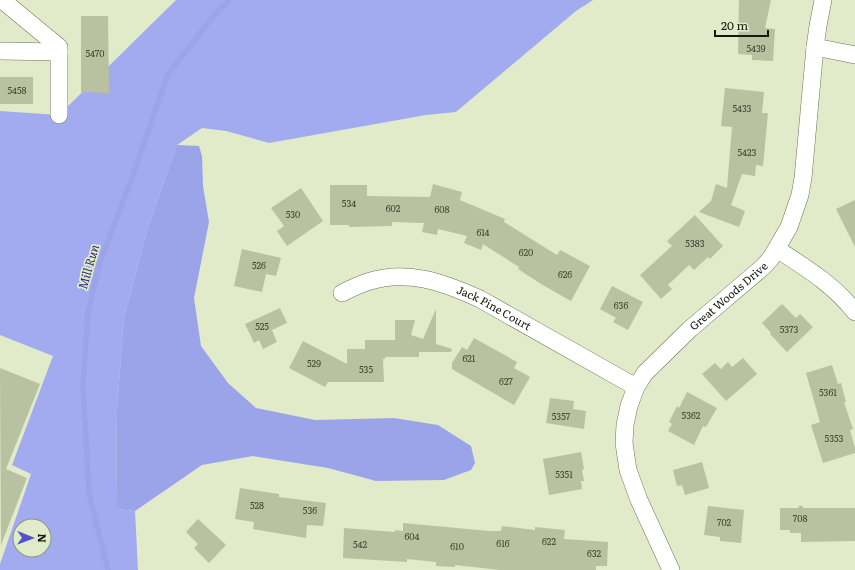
<svg xmlns="http://www.w3.org/2000/svg" width="855" height="570" font-family="Literata,serif">
<style>
.forest{fill:#a2abf0;fill-rule:evenodd}
.water{fill:#9ba4e9}
.lines{fill:none;stroke-linecap:round;stroke-linejoin:round}
.stream{stroke:#9ba4e9;stroke-width:5.5}
.building{fill:#b8c1a0}
.minor-casing{stroke:#6c7455;stroke-width:18}
.minor{stroke:#fff;stroke-width:17}
.labels{text-anchor:middle;stroke-width:3.5;stroke-linejoin:round;paint-order:stroke}
.number-label{font-size:9px;fill:#3e4231}
.street-label{font-size:11px;fill:#15180c;stroke:#e1ebc9}
.water-label{font-size:12px;font-style:italic;fill:#2c2978;stroke:#e1ebc9}
</style>
<rect width="100%" height="100%" fill="#e1ebc9"/>
<!-- forest -->
<path class="forest" d="M176,0H593L576,11L456,112L426,115L269,143L226,131L202,128L177,145L148,227L124,317L117,408L116,509L135,511L138,570H0V564L31,474L12,465L53,356L0,335V111L59,115ZM20,526H44V550H20Z"/>
<!-- water -->
<path class="water" d="M177,145L199,146L202,156L203,186L209,222L194,298L201,346L228,383L256,408L315,420L394,418L438,425L471,446L475,463L471,470L444,480L376,481L328,468L253,456L202,465L135,511L116,509L117,408L124,317L148,227Z"/>
<g class="lines">
<!-- stream -->
<path class="stream" d="M108,570L89,494L83,385L88,313L100,262L132,178L168,74L212,18L229,0"/>
</g>
<!-- building -->
<path class="building" d="M739,0H771L765,28L775,29L773,61L752,60V55L738,54Z
M81,16H108L109,93L81,92Z
M0,77H33V104H0Z
M725,88L764,92L762,113H768L763,166L756,165L755,176L742,174L731,205L745,211L739,227L699,212L711,201L716,184L727,188L732,127L721,126Z
M433,184L462,192L460,200L505,219L504,222L557,255L560,250L590,266L571,301L541,284L518,269L519,267L483,244L481,250L464,243L467,236L438,229L437,235L422,232L424,223L392,222V226L349,227V225H330V185H367V196L430,197Z
M301,188L323,221L287,246L277,231L284,226L271,208Z
M855,200V247L836,209Z
M695,215L723,246L710,259L708,257L694,270L689,265L668,285L672,289L661,299L640,275L672,246L667,241Z
M242,249L281,258L276,276L266,274L262,292L234,286Z
M612,286L643,302L628,330L613,322L616,318L600,309Z
M782,304L796,318L800,314L813,327L787,352L770,334L771,333L762,323Z
M280,308L287,323L272,330L277,342L263,349L259,340L254,343L245,324Z
M436,309V344L452,349L451,352H419V357H385V359H383L384,382H328L325,387L289,368L303,341L347,364V349H365V340H395V320H415L411,335L423,339Z
M474,338L517,362L514,368L530,377L514,405L452,369V363L462,347L467,350Z
M743,358L757,374L726,401L702,374L715,363L721,369L728,362L732,367Z
M832,365L838,384L841,383L846,402H844L853,429L850,430L855,448V453L823,463L811,425L820,422L806,373Z
M0,368L40,384L6,469L27,478L1,545Z
M687,392L717,408L706,427L703,426L694,445L668,431L672,424L669,422L677,406L679,408Z
M550,398L574,401L573,409L586,411L584,429L546,423Z
M581,452L584,469L582,470L584,481H581L582,489L549,495L543,459Z
M702,462L709,488L685,495L682,485L677,486L673,470Z
M240,488L279,494V497L326,503L323,526L307,525L306,538L253,529L254,522L235,519Z
M800,505L804,508H855V541L801,542V533H790V530H780V508H798Z
M708,506L744,510L741,543L720,541V537L704,535Z
M198,519L226,545L209,563L194,548L198,544L186,532Z
M403,523L489,531H501L502,526L535,530V527L565,530L564,539L608,542L607,566H596V570H500L455,565V567L436,566V562L407,559V562L343,558L344,528L395,532V530L403,531Z"/>
<g class="lines">
<defs>
<g id="minor">
<path d="M2,0L59,47V115"/>
<path d="M815,47L855,55"/>
<path d="M0,51L59,52"/>
<path d="M777,249C806,268 834,285 855,312"/>
<path id="s1" d="M342,293C350,289 358,285 367,282C407,269 443,282 480,299L636,387"/>
<path id="s2" d="M671,570L639,500L628,470L624,443L625,425L629,406L636,387L645,373L690,329L763,267L771,258L789,227L800,195L803,178L815,47L818,26L823,0"/>
</g>
</defs>
<!-- minor casing -->
<use href="#minor" class="minor-casing"/>
<!-- minor -->
<use href="#minor" class="minor"/>
</g>
<g class="labels">
<!-- number labels -->
<g class="number-label">
<text x="756" y="52">5439</text>
<text x="95" y="57">5470</text>
<text x="17" y="94">5458</text>
<text x="742" y="112">5433</text>
<text x="747" y="156">5423</text>
<text x="349" y="207">534</text>
<text x="393" y="212">602</text>
<text x="442" y="213">608</text>
<text x="293" y="218">530</text>
<text x="483" y="236">614</text>
<text x="695" y="247">5383</text>
<text x="526" y="256">620</text>
<text x="259" y="269">526</text>
<text x="565" y="278">626</text>
<text x="621" y="309">636</text>
<text x="262" y="330">525</text>
<text x="789" y="333">5373</text>
<text x="469" y="362">621</text>
<text x="314" y="367">529</text>
<text x="366" y="373">535</text>
<text x="506" y="385">627</text>
<text x="828" y="396">5361</text>
<text x="691" y="419">5362</text>
<text x="561" y="420">5357</text>
<text x="834" y="442">5353</text>
<text x="564" y="478">5351</text>
<text x="257" y="509">528</text>
<text x="310" y="514">536</text>
<text x="800" y="522">708</text>
<text x="724" y="526">702</text>
<text x="412" y="540">604</text>
<text x="549" y="545">622</text>
<text x="503" y="547">616</text>
<text x="360" y="548">542</text>
<text x="457" y="550">610</text>
<text x="594" y="557">632</text>
</g>
<!-- street labels -->
<g class="street-label">
<text dy="4" stroke="none"><textPath href="#s2" startOffset="324">Great Woods Drive</textPath></text>
<text dy="4" stroke="none"><textPath href="#s1" startOffset="161">Jack Pine Court</textPath></text>
</g>
<!-- water labels -->
<g class="water-label">
<text transform="translate(89 267) rotate(-74)" y="4">Mill Run</text>
</g>
</g>
<!-- north arrow -->
<g transform="translate(32 538) rotate(91)"><circle r="19" fill="#e1ebc9" stroke="#8f977d"/>
<path d="M0-3L7 15L0 10L-7 15Z" fill="#5453ca"/>
<text y="-6" font-size="11" font-weight="bold" text-anchor="middle" fill="#15180c">N</text>
</g>
<!-- scale -->
<path d="M715 30v6h53v-6" fill="none" stroke="#15180c" stroke-width="2"/>
<text x="721" y="30" font-size="12" fill="#15180c" stroke="#e1ebc9" stroke-width="3" paint-order="stroke">20 m</text>
</svg>
